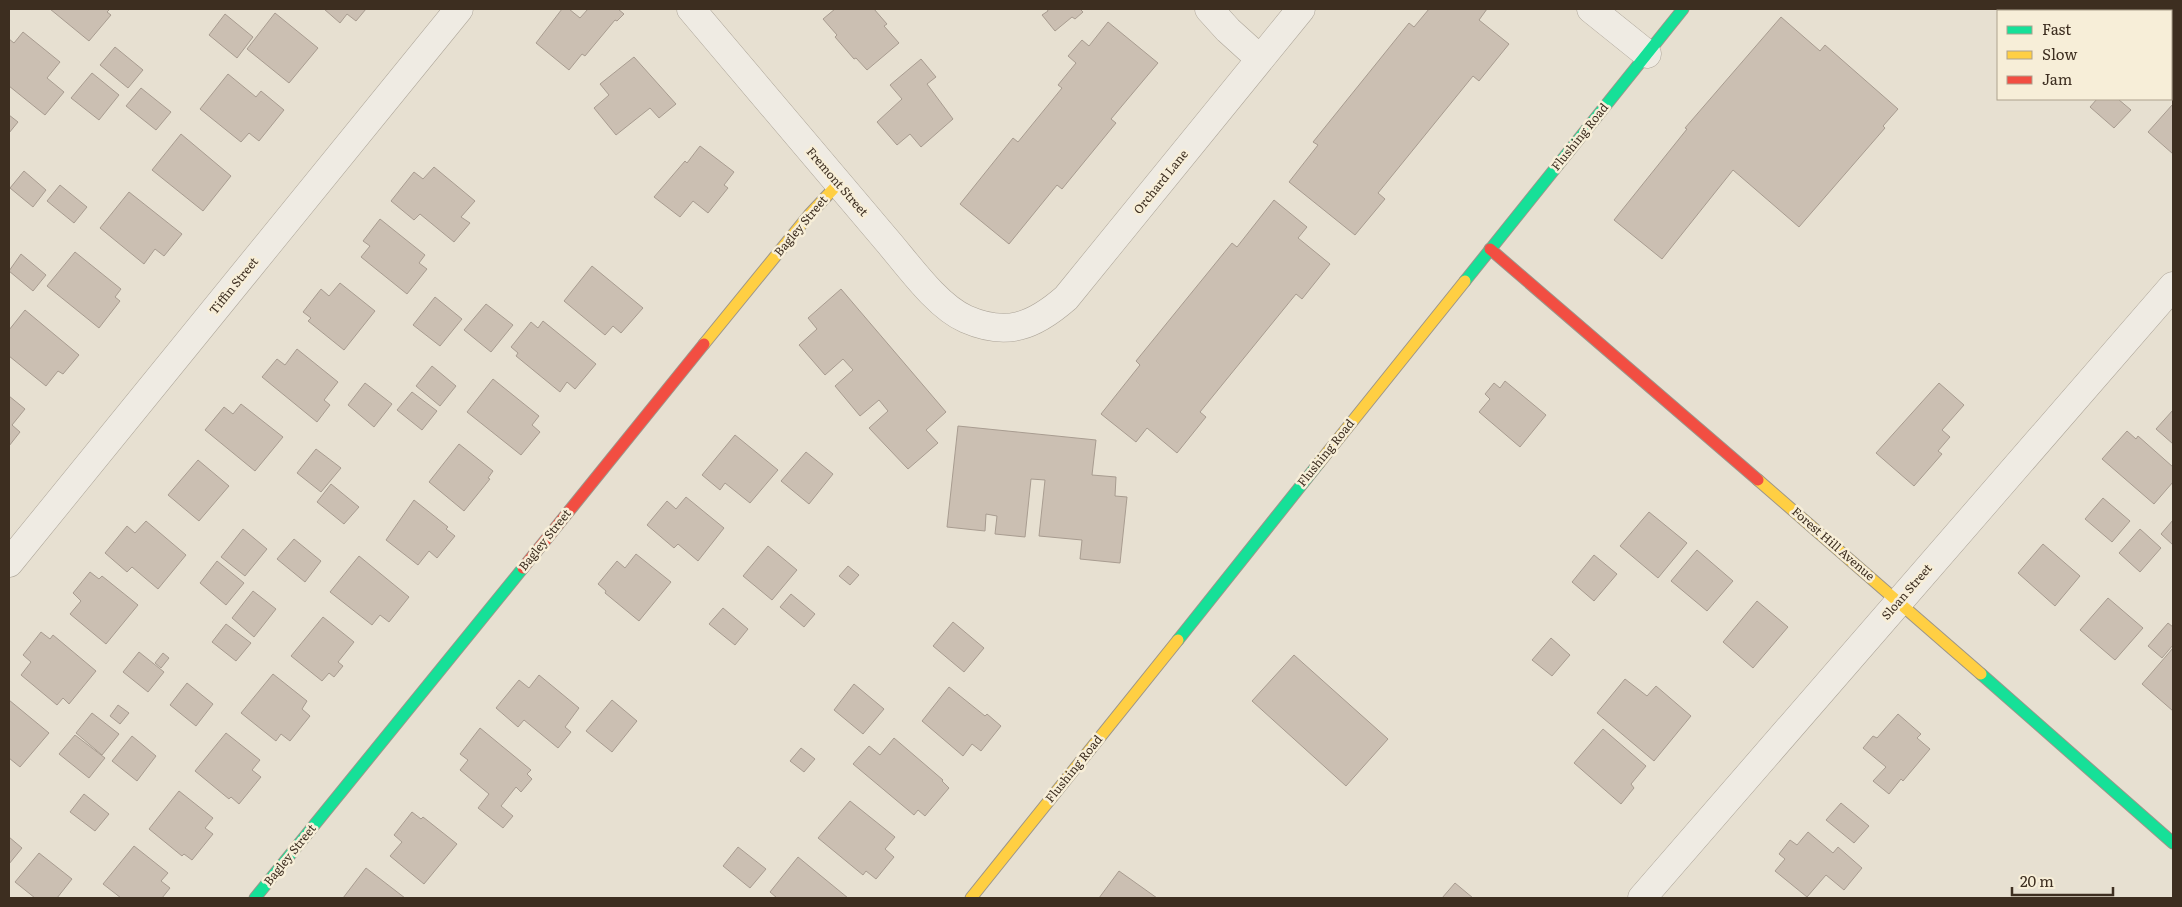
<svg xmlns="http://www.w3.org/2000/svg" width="2182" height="907" font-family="Literata,serif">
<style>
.building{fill:#cbbfb2;stroke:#a89c90}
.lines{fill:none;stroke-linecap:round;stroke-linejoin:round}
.street-casing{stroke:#ada599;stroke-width:29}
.fast-casing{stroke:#9c958a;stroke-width:13}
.slow-casing{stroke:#9c958a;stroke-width:13}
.jam-casing{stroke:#9c958a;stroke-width:13}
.street{stroke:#efebe3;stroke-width:28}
.fast{stroke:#16e098;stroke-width:11}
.slow{stroke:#ffcf43;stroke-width:11}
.jam{stroke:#f24e42;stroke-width:11}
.labels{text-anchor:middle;stroke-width:5;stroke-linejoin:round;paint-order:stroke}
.street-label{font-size:12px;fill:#3d2e20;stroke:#f7eed8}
</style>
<rect width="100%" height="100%" fill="#e7e0d1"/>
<!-- building -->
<path class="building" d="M50,9H110L107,12L111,15L89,41Z
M324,9H366L356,21L347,14L340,23Z
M562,9H569L580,18L588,9H618L624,14L617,21L615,20L585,56L582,54L569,70L536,43Z
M835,9H874L887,24L884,26L899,43L867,70L856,58L854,59L835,37L837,35L823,19Z
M1047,9H1080L1083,12L1075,19L1072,17L1055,31L1042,15L1048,11Z
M1429,9H1487L1479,20L1509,44L1479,81L1473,76L1378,193L1385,199L1355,235L1289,182L1318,145L1313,142L1409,23L1414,27Z
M275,13L318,48L289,83L247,49Z
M225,14L253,37L237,58L209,35Z
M1781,17L1820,51L1825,45L1898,109L1883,126L1885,128L1799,227L1733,170L1662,259L1614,220L1687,129L1685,128Z
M1108,22L1158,63L1111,119L1116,123L1062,189L1057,185L1009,244L960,204L1013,138L1018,142L1062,88L1058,85L1076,63L1068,56L1082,40L1089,46Z
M23,32L60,62L47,78L64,92L45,115L9,86V39L14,43Z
M115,47L143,70L128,88L100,65Z
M634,57L676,104L659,118L650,108L616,135L594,108L609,95L600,84Z
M2171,57L2173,59V78L2171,81Z
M921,59L936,77L927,84L953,119L921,147L910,134L897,145L877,122L902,99L890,85Z
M92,73L119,95L99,120L71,98Z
M228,74L256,97L261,91L284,110L259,141L249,133L241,142L200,109Z
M141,88L171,112L156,130L126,106Z
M2097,99H2118L2131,110L2114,128L2090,107Z
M2173,104V154L2148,132Z
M9,115L18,122L9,133Z
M181,134L231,176L203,211L152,170Z
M700,146L734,172L724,185L728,188L708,213L693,201L680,217L654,197L685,161L687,163Z
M434,167L475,201L461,217L470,223L454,242L420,214L414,220L391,201L414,172L423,179Z
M24,171L46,190L33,207L10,188Z
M60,185L87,207L74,223L47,201Z
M129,192L182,234L164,256L155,249L144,264L100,228Z
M1274,200L1307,227L1298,238L1330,264L1302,299L1296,294L1200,412L1206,417L1177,453L1147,428L1136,442L1101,414L1140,365L1136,361L1232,243L1237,247Z
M380,219L425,255L419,263L427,269L407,294L361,257L370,246L363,241Z
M75,252L121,289L115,297L120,301L99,328L47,286Z
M21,254L46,275L33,291L9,271Z
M592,266L643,308L621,333L613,326L605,335L564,301Z
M340,283L375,311L344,350L308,321L311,318L303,312L321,289L329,296Z
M841,289L946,412L926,430L938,443L908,469L869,428L888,411L879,400L860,416L835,386L853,370L843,359L825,375L799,345L817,329L808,318Z
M435,297L462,319L440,346L413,325Z
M486,304L513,325L491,352L464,330Z
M25,310L79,355L63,374L58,371L46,386L9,356V330Z
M543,321L596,364L575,389L567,382L560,392L516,356L518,353L511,347L531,322L538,328Z
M297,349L338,382L324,400L330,405L317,422L262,377L277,359L285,365Z
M432,366L456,386L440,406L416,386Z
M493,379L539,416L532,425L540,432L521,455L467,412Z
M1505,381L1546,415L1520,447L1479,412L1490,399L1485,394L1494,383L1500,388Z
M365,383L392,404L374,427L348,405Z
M1939,383L1964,405L1942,430L1950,437L1938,451L1942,454L1914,486L1876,453Z
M412,392L437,411L422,430L397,410Z
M9,396L25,409L12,425L20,432L9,446Z
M241,404L283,437L255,471L205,430L224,407L233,414Z
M2173,410V444L2156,429Z
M958,426L1096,440L1092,475L1116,477L1115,496L1127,497L1120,563L1080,559L1082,540L1039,536L1045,480L1031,479L1025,537L995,534L997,516L986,514L985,531L947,527Z
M2127,431L2136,439L2138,436L2173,467V482L2154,504L2102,459Z
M735,435L778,470L750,503L725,483L720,490L702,475Z
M459,444L493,471L488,478L490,479L464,511L429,482Z
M316,449L341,468L321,492L297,473Z
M806,452L833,474L809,504L781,481Z
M198,460L229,486L199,521L168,495Z
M331,484L359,507L344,524L317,502Z
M686,497L724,528L698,561L678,544L674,548L647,525L667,501L676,509Z
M2103,498L2130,521L2112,542L2085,519Z
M414,500L448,527L446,529L455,536L437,558L429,551L418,565L386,540Z
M1649,512L1687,543L1658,578L1620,546Z
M2173,520V545L2161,534Z
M146,521L186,555L158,589L132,567L127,572L105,553L127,526L135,533Z
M243,529L267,549L245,576L221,557Z
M2140,529L2161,548L2140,572L2119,553Z
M294,539L321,561L305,582L277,559Z
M2043,544L2080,576L2055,606L2018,573Z
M768,546L797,570L772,600L743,576Z
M1697,550L1733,581L1707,611L1671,581Z
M636,554L671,582L639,621L605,593L606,591L598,584L617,561L625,568Z
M1594,555L1617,574L1594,601L1572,582Z
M359,556L409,597L389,622L380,615L372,625L330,592Z
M217,561L244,583L226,605L200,583Z
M848,566L859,575L850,585L839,576Z
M90,572L99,579L102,576L138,605L106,644L70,614L81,601L73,593Z
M253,591L276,609L254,637L232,618Z
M791,594L815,614L804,627L780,607Z
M2108,598L2143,628L2115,660L2080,630Z
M1757,601L1788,627L1753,668L1723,642Z
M723,608L748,629L735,645L709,624Z
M323,617L354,642L338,662L343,666L334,677L329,673L322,681L291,656Z
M953,622L984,648L964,672L933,646Z
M2168,623L2173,627V645L2162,658L2148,646Z
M226,624L251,643L236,661L212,642Z
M41,632L50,639L53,635L96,671L69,704L63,698L57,705L21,675L31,662L23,655Z
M1551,638L1570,655L1552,676L1532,660Z
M2173,648V711L2142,684Z
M139,652L164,672L148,692L123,672Z
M163,653L169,658L161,668L155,663Z
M1294,655L1388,739L1346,786L1252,701Z
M273,674L307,701L302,709L310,716L290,741L281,734L276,741L241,713Z
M539,675L579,708L565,727L571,732L558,748L524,720L518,727L496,708L519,680L529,688Z
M1625,679L1647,696L1656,686L1691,716L1654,761L1597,713Z
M187,683L213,704L196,726L170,705Z
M854,684L884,709L863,734L834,710Z
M949,687L985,716L987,714L1001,726L981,751L972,744L963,756L922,721Z
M9,700L49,733L20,767L9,758Z
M612,700L637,721L612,752L586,731Z
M118,705L129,713L120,724L110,716Z
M92,713L119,734L102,755L76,733Z
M1898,714L1921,734L1917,738L1930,749L1903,781L1901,779L1889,794L1873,781L1886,767L1863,748L1873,736L1877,738Z
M480,728L531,770L527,774L532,779L521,792L516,787L501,806L513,816L503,828L478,808L489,794L460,770L468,760L460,754Z
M1603,729L1646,766L1631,784L1634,788L1621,804L1574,763Z
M226,733L260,760L252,770L261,777L239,804L231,797L229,799L195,771Z
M75,735L105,758L89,778L59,754Z
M132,736L156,756L137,781L112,761Z
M894,738L943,780L942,781L949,788L925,816L918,810L914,815L853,764L869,746L880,755Z
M801,748L815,759L804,772L790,761Z
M179,791L213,818L205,828L213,834L192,860L184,854L182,856L149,829Z
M84,794L109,814L95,831L70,812Z
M850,801L895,837L885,849L894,857L876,879L866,871L863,875L818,838Z
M1841,803L1869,826L1854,843L1826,820Z
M412,812L421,819L423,817L457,844L424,884L390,856L402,842L394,835Z
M1808,832L1833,853L1838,847L1862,868L1844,890L1826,875L1807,897L1775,871L1785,859L1779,854L1790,840L1797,845Z
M9,837L22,848L9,864Z
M134,846L168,873L161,881L170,888L162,898H121L103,884Z
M738,847L766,869L750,888L723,866Z
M39,853L72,879L57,898H35L15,882Z
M798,857L848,898H777L770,892Z
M366,868L405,898H343Z
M1119,871L1157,898H1099Z
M1455,883L1473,898H1442Z"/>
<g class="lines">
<defs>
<path id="street" d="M691,9C755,85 819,161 884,237C906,262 936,306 966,319C1007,337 1034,326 1066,298L1301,9
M1209,9L1228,30L1260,59
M1591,9L1647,54
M9,563L459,9
M1642,898L2173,286"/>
<path id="fast" d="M1465,281L1683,9
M1178,640L1319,463
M1981,674L2173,843
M255,898L523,568"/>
<path id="slow" d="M704,344L809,215L838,184
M1319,463L1465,281
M1758,480L1981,674
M971,898L1178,640"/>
<path id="jam" d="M1490,249L1758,480
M523,568L704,344"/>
</defs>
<!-- street casing -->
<use href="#street" class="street-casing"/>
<!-- fast casing -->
<use href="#fast" class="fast-casing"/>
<!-- slow casing -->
<use href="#slow" class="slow-casing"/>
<!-- jam casing -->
<use href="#jam" class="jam-casing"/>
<!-- street -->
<use href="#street" class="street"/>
<!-- fast -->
<use href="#fast" class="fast"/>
<!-- slow -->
<use href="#slow" class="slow"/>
<!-- jam -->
<use href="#jam" class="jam"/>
</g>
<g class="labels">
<!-- street labels -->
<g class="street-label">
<text transform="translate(1580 137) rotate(-51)" y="4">Flushing Road</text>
<text transform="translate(837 182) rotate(49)" y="4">Fremont Street</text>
<text transform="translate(1161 182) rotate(-51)" y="4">Orchard Lane</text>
<text transform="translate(801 226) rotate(-50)" y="4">Bagley Street</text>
<text transform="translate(234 286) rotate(-51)" y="4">Tiffin Street</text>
<text transform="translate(1326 453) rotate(-51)" y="4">Flushing Road</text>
<text transform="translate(545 540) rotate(-51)" y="4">Bagley Street</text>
<text transform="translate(1833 544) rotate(41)" y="4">Forest Hill Avenue</text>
<text transform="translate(1907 592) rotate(-49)" y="4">Sloan Street</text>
<text transform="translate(1074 769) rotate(-51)" y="4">Flushing Road</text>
<text transform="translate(290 855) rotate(-51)" y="4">Bagley Street</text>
</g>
</g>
<!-- border -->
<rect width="2182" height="907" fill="none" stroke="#3d2e20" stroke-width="20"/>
<!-- legend -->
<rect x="1997" y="10" width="175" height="90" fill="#f7eed8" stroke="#ada18e"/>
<rect x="2007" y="26" width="25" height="8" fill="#16e098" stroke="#ada18e"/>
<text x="2042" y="35" font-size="15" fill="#3d2e20">Fast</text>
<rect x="2007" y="51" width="25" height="8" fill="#ffcf43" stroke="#ada18e"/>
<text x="2042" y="60" font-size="15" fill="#3d2e20">Slow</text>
<rect x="2007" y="76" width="25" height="8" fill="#f24e42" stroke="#ada18e"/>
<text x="2042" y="85" font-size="15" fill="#3d2e20">Jam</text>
<!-- scale -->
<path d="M2012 887v8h101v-8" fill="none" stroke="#3d2e20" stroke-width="2.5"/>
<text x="2020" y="887" font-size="15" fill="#3d2e20" stroke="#f7eed8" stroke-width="4" paint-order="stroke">20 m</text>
</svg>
